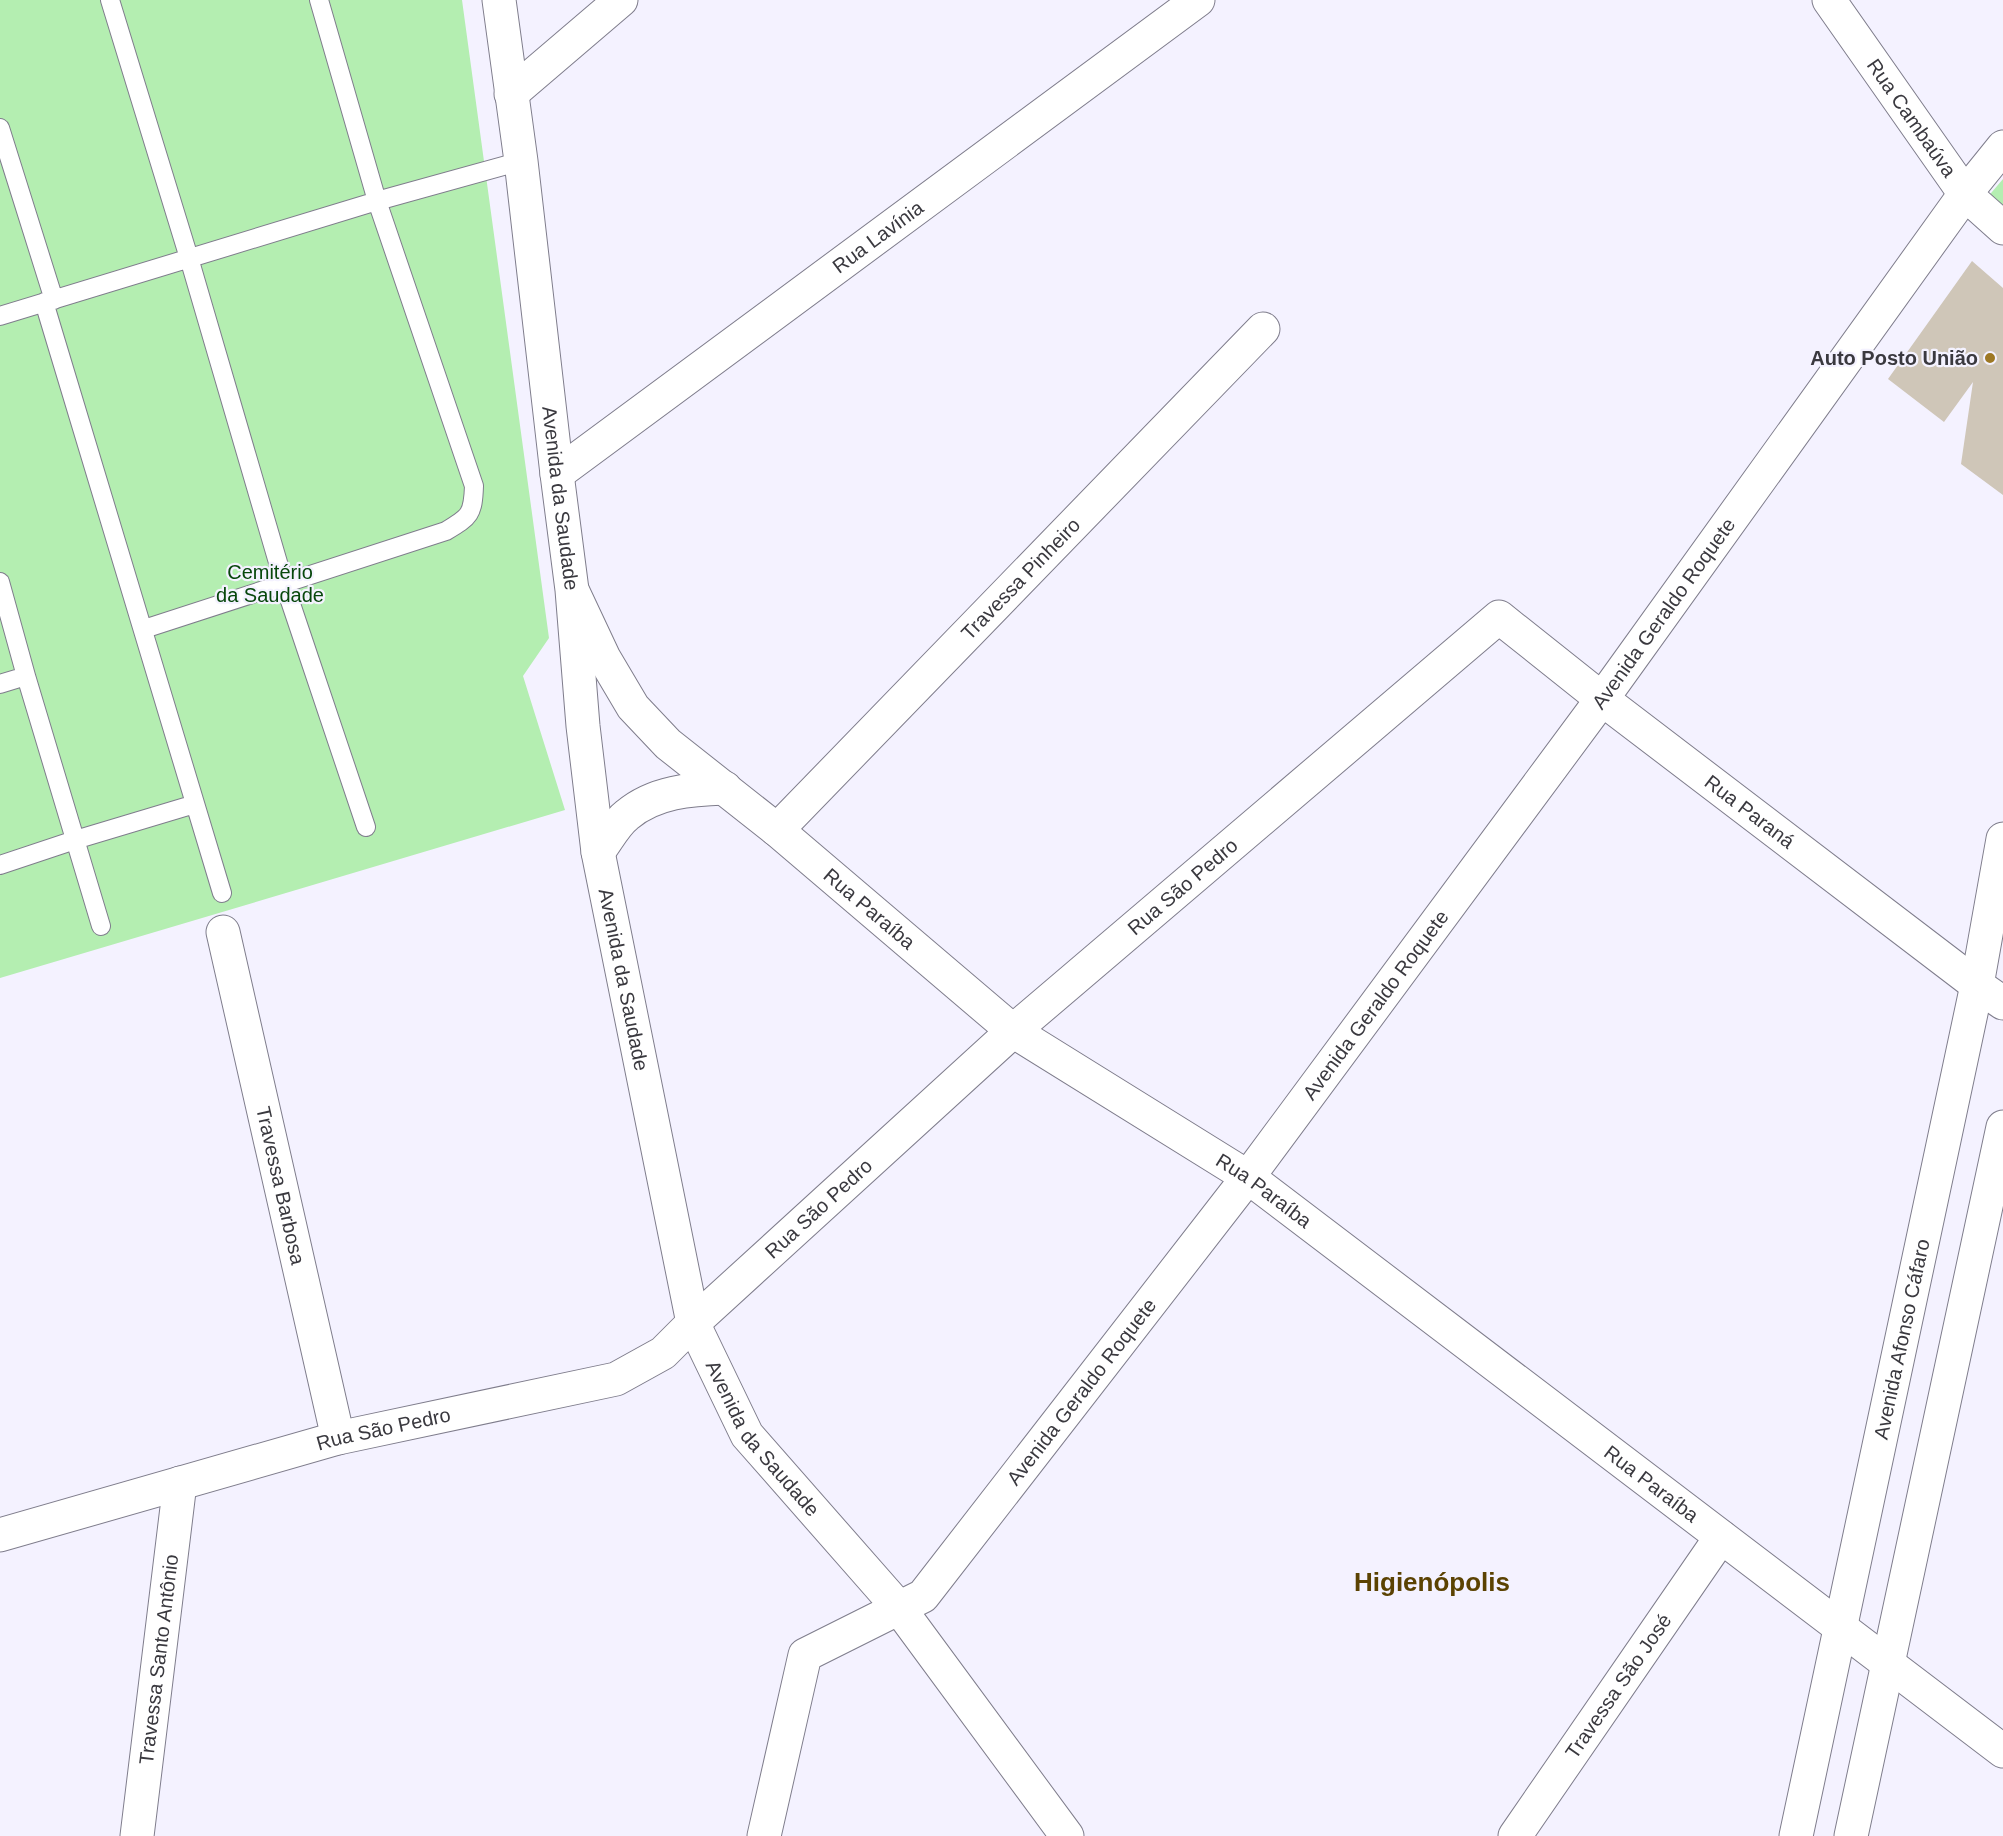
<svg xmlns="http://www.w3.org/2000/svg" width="2003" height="1836" font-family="Helvetica,sans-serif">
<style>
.green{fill:#b4eeb1}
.building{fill:#cfc6b8}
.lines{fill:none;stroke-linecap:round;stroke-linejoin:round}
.service-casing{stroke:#7f7d8c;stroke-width:20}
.minor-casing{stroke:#7f7d8c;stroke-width:35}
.tertiary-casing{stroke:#7f7d8c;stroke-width:35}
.secondary-casing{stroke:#7f7d8c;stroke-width:35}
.service{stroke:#fff;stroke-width:18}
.minor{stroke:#fff;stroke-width:33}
.tertiary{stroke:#fff;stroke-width:33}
.secondary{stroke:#fff;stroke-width:33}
.poi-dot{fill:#9d7824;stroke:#f4f2ff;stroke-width:2}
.labels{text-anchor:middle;stroke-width:4.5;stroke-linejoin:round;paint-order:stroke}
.street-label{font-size:20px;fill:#3a393f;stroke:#f4f2ff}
.poi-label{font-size:20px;font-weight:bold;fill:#3a393f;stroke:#f4f2ff;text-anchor:end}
.park-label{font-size:20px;fill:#07470c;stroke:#f4f2ff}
.district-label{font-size:26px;font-weight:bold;fill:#5b4202;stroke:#f4f2ff}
</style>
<rect width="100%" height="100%" fill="#f4f2ff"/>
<!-- green -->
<path class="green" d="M0,0H462L549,638L523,676L565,810L0,978Z
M2003,179V214L1986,199Z"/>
<!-- building -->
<path class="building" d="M1972,261L2003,288V495L1961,464L1973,382L1944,422L1888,379Z"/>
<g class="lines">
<defs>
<path id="service" d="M110,0L189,258L284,583L366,827
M0,128L54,300
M44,302L222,893
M0,316L377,201L521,161
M0,582L26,676L101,926
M144,629L446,531C470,517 473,514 474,486L377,201L319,0
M0,684L26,676
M0,865L75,840L195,804"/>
<g id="minor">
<path id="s1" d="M1829,0L1965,194L2003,228"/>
<path d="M511,94L621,0"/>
<path id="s2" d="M557,474L1198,0"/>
<path id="s3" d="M777,830L1263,329"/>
<path id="s4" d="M223,932L338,1438"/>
<path id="s5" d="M0,1535L338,1438L616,1379L663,1353L693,1323L1013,1031L1499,617L1602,699L1977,985L2003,1003"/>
<path id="s6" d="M137,1836L180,1483"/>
<path id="s7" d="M764,1836L805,1655L923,1596L1248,1177L1602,699L1965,194L2003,147"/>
<path id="s8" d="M1515,1836L1721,1537"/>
</g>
<g id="tertiary">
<path id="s9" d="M573,592L604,658L633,707L668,744L777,830L1013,1031L1248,1177L2003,1751"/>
</g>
<g id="secondary">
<path id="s10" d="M499,0L521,161L557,474L572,590L583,726L598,852L693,1323L747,1435L899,1608L1067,1836"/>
<path d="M598,852C607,841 615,824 627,815C654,792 691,789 725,788"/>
<path id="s11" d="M1796,1836L1977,985L2003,839"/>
<path d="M1851,1836L2003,1127"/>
</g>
</defs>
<!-- service casing -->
<use href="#service" class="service-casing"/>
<!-- minor casing -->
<use href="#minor" class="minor-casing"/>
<!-- tertiary casing -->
<use href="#tertiary" class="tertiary-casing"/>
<!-- secondary casing -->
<use href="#secondary" class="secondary-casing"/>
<!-- service -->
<use href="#service" class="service"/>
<!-- minor -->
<use href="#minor" class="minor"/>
<!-- tertiary -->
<use href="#tertiary" class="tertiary"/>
<!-- secondary -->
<use href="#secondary" class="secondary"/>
</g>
<!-- markers -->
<circle class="poi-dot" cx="1990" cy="358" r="6"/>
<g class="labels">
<!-- street labels -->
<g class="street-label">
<text dy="7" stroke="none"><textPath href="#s1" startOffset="144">Rua Cambaúva</textPath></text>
<text dy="7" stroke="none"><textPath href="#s2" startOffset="399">Rua Lavínia</textPath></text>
<text dy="7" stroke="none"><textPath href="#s10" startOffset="502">Avenida da Saudade</textPath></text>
<text dy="7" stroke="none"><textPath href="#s3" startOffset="350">Travessa Pinheiro</textPath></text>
<text dy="7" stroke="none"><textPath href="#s7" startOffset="1548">Avenida Geraldo Roquete</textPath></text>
<text dy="7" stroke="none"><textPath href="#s5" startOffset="2121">Rua Paraná</textPath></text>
<text dy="7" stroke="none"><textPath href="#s5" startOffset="1388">Rua São Pedro</textPath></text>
<text dy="7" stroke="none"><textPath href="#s9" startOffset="441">Rua Paraíba</textPath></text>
<text dy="7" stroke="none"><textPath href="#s10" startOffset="988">Avenida da Saudade</textPath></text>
<text dy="7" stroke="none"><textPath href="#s7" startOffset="1062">Avenida Geraldo Roquete</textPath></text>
<text dy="7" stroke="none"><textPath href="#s4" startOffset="260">Travessa Barbosa</textPath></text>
<text dy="7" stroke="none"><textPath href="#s9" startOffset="927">Rua Paraíba</textPath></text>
<text dy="7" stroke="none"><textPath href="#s5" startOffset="902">Rua São Pedro</textPath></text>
<text dy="7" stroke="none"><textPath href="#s11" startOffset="508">Avenida Afonso Cáfaro</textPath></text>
<text dy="7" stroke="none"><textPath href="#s7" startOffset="576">Avenida Geraldo Roquete</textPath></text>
<text dy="7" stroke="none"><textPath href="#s5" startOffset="398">Rua São Pedro</textPath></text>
<text dy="7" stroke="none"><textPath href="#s10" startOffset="1474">Avenida da Saudade</textPath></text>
<text dy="7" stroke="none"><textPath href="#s9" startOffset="1413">Rua Paraíba</textPath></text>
<text dy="7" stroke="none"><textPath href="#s6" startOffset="178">Travessa Santo Antônio</textPath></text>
<text dy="7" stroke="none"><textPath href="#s8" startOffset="182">Travessa São José</textPath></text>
</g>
<!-- poi labels -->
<g class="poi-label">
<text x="1978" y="365">Auto Posto União</text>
</g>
<!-- park labels -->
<g class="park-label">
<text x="270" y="579">Cemitério<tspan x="270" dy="23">da Saudade</tspan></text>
</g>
<!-- district labels -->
<g class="district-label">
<text x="1432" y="1591">Higienópolis</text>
</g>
</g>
</svg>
